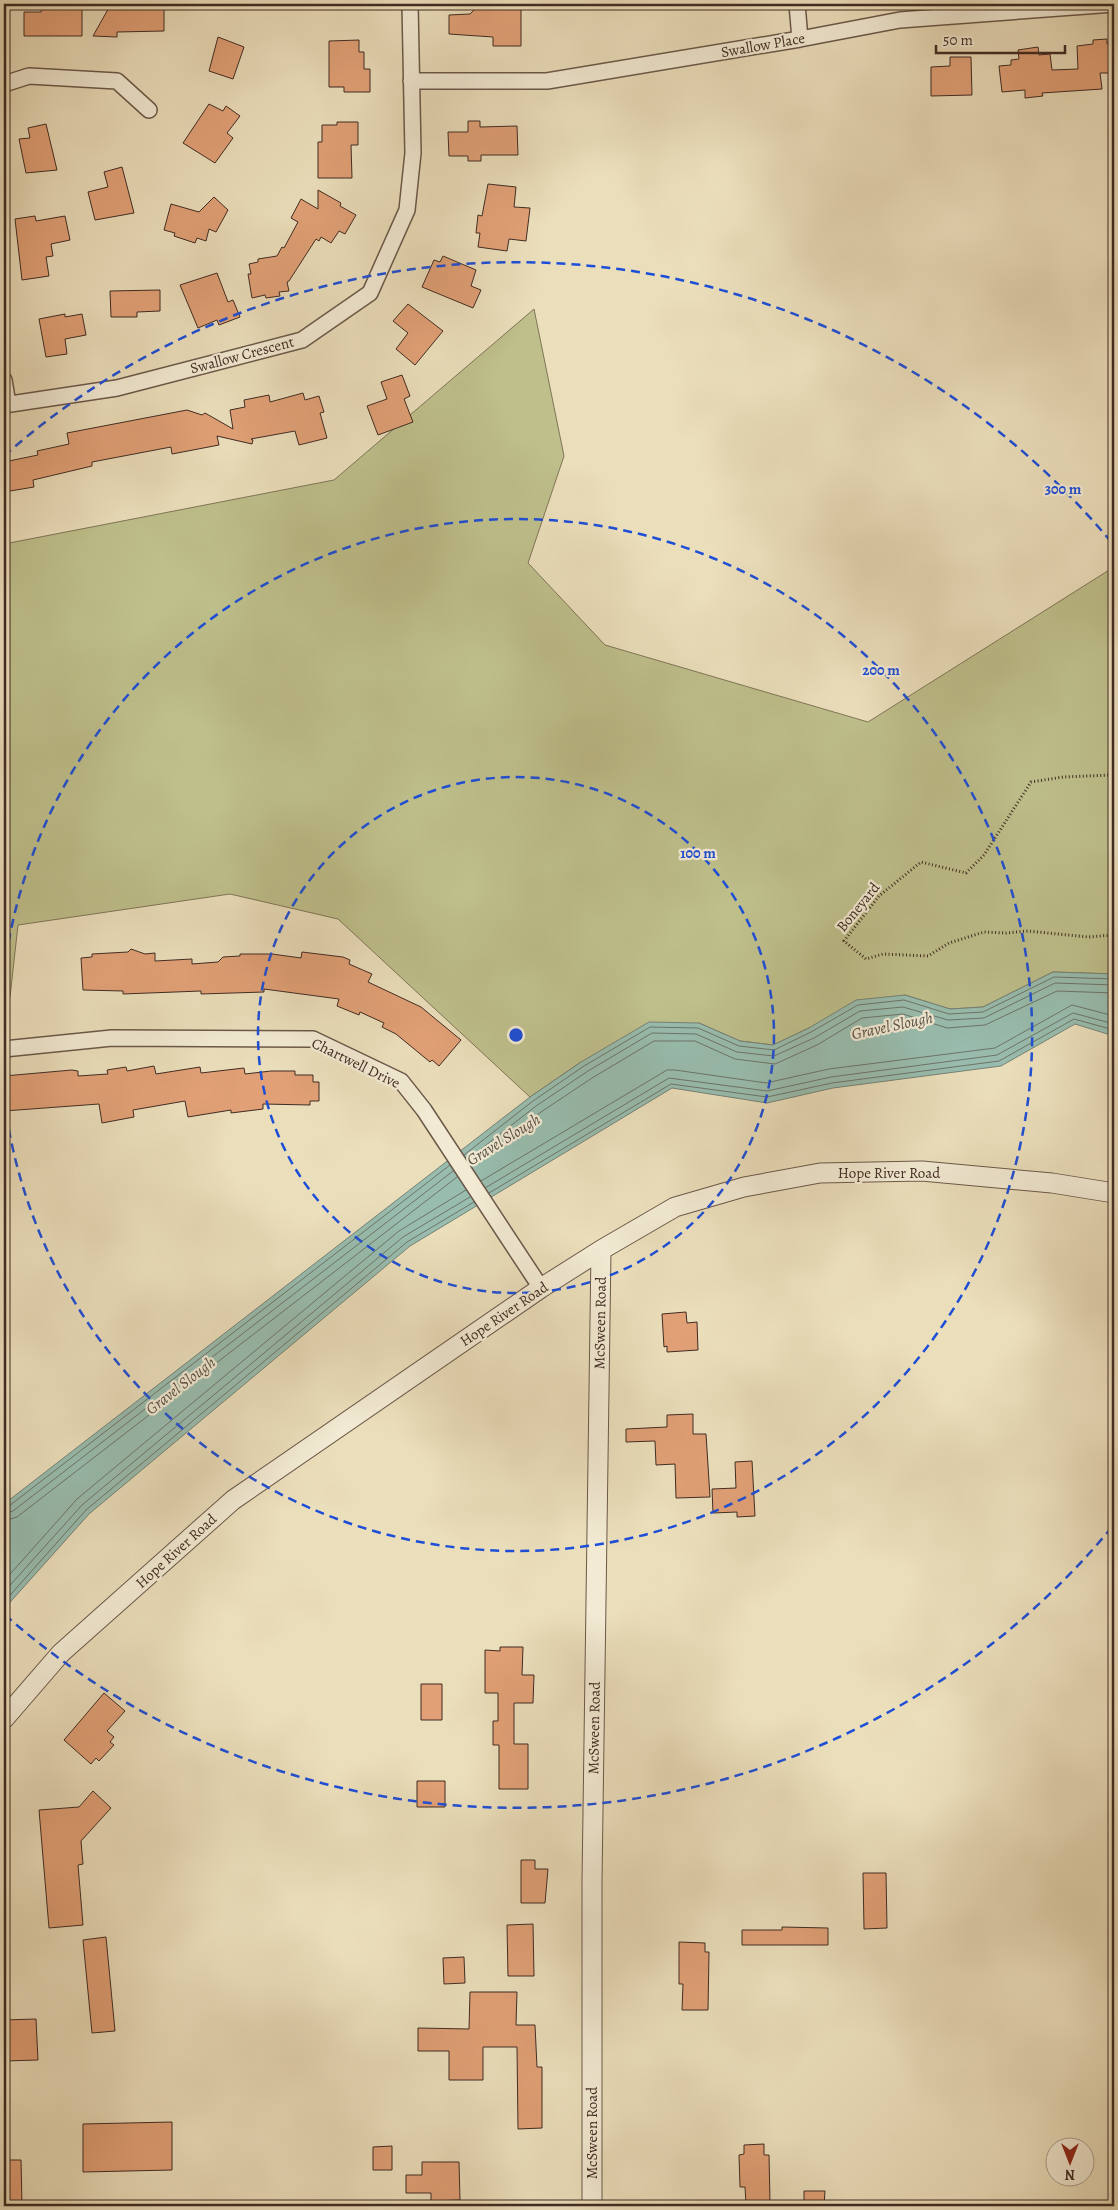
<svg xmlns="http://www.w3.org/2000/svg" width="1118" height="2210" font-family="Alegreya,serif">
<style>
.green{fill:#bebf8b;stroke:#7f7557}
.water{fill:#98bcae;stroke:#758276}
.lines{fill:none;stroke-linecap:round;stroke-linejoin:round}
.shore{stroke:#6c7468;stroke-width:1}
.building{fill:#e1a076;stroke:#402b23}
.minor-casing{stroke:#6b5849;stroke-width:18}
.tertiary-casing{stroke:#6b5849;stroke-width:21}
.path{stroke:#402b23;stroke-width:3;stroke-dasharray:1 2.5;stroke-linecap:butt}
.minor{stroke:#f2ead3;stroke-width:15}
.tertiary{stroke:#f2ead3;stroke-width:19}
.ring{fill:none;stroke:#1d4ed8;stroke-width:2.5;stroke-dasharray:9 6}
.labels{text-anchor:middle;stroke-width:4.5;stroke-linejoin:round;paint-order:stroke}
.street-label{font-size:15px;fill:#402b23;stroke:#f2ead3}
.water-label{font-size:16px;font-style:italic;fill:#564f46;stroke:#f2ead3}
.centre{fill:#1d4ed8;stroke:#f2ead3;stroke-width:2.5}
.ring-label{font-size:15px;text-anchor:middle;font-weight:bold;fill:#1d4ed8;stroke:#f2ead3;stroke-width:4.5;stroke-linejoin:round;paint-order:stroke}
</style>
<rect width="100%" height="100%" fill="#ebdebb"/>
<filter id="stains"><feTurbulence type="fractalNoise" baseFrequency=".004" numOctaves="4"/><feColorMatrix values="0 0 0 0 .2 0 0 0 0 .09 0 0 0 0 .02 0 0 0 .5 -.17"/></filter>
<radialGradient id="worn" r=".72"><stop offset=".6" stop-color="#630" stop-opacity="0"/><stop offset="1" stop-color="#630" stop-opacity=".3"/></radialGradient>
<!-- green -->
<path class="green" d="M534,309L564,456L528,563L605,645L868,722L1114,567V974L1053,972L983,1007L950,1009L905,995L809,1028L773,1045L740,1041L699,1023L581,1062L530,1097L338,919L230,894L18,925L10,997L4,1010V544L334,480Z"/>
<!-- water -->
<path class="water" d="M1053,972L1114,974V1036L1075,1024L1001,1066L833,1088L767,1103L672,1088L410,1246L89,1514L4,1609V1504L530,1097L581,1062L649,1022L699,1023L740,1041L773,1045L809,1028L856,1000L905,995L950,1009L983,1007Z"/>
<g class="lines">
<!-- shore -->
<path class="shore" d="M464,1155L533,1101L584,1066L650,1027L698,1028L739,1046L774,1050L811,1032L858,1005L904,1000L949,1014L983,1012L1054,977L1114,979
M467,1160L536,1106L588,1071L652,1033L696,1034L737,1052L774,1056L814,1038L860,1011L903,1007L948,1020L984,1018L1055,983L1114,985
M471,1166L541,1112L592,1078L654,1041H695L735,1059L775,1064L817,1045L862,1018L903,1014L947,1028L985,1025L1057,991L1114,993
M481,1181L667,1070H675L766,1083L829,1069L995,1048L1072,1005L1114,1016
M485,1188L669,1078L767,1091L831,1077L997,1055L1073,1013L1114,1024
M489,1193L671,1084L767,1097L832,1083L999,1061L1074,1019L1114,1030
M4,1507L9,1506L450,1165
M4,1514L13,1511L453,1171
M4,1521L17,1517L457,1177
M4,1581L77,1499L399,1231L466,1190
M4,1592L82,1505L403,1237L470,1197
M4,1602L86,1510L407,1242L474,1202"/>
</g>
<!-- building -->
<path class="building" d="M111,4H164V31L117,32V37L93,36Z
M480,4H521V46H493V37L449,34V15L470,14Z
M82,6V36H24V12H41L42,7Z
M218,37L244,47L233,79L209,71Z
M1107,39V44L1114,43V73H1100L1102,89L1042,93L1043,96L1025,98V90L1002,92L999,66L1011,65V60L1019,59L1018,50L1038,47L1039,55L1050,54L1052,70L1078,69L1077,46L1093,44V40Z
M359,40V52H364V69H370V92H344V87H329V41Z
M950,57H971L972,95L931,96V67L950,66Z
M209,104L223,111L226,106L240,116L227,133L233,138L215,163L183,143Z
M468,121H480V127L517,126L518,155H481V161H468V156H449L448,132H468Z
M337,122H358V145H351L352,178H318V142H322V125H337Z
M46,124L57,170L26,173L19,139L30,138L28,128Z
M122,167L134,213L95,220L88,192L108,187L104,172Z
M488,184L516,187L514,207L530,208L526,241L509,239L507,251L478,247L480,233H476L478,215L482,216Z
M318,190L341,203L340,206L356,215L345,234L339,231L331,243L321,237L319,241L316,239L289,281L287,282L289,291L279,292L280,296L266,298L265,295L252,298L248,274H251L249,264L258,262V259L277,256L282,247L284,248L298,222L291,218L301,199L318,209Z
M214,197L228,210L216,232L209,229L206,241L197,238L195,243L174,236L175,233L164,230L171,204L199,212Z
M35,216L36,221L65,216L70,240L51,244L53,256L46,257L49,276L22,280L15,219Z
M443,256L476,270L471,286L481,290L473,308L422,287L434,260L440,262Z
M217,273L228,302L233,300L240,317L219,325L217,320L198,328L180,285Z
M160,290V311L137,312V317H111L110,291Z
M408,304L443,331L415,365L396,349L408,333L393,321Z
M65,314V317L82,314L86,335L65,339L67,354L46,357L39,319Z
M402,375L410,396L404,399L413,422L378,435L367,406L387,399L381,382Z
M303,393L305,400L319,396L324,412L320,413L327,438L299,445L295,431L251,439L253,440L252,444L217,436L219,445L172,454L171,447L92,462V466L33,480L34,487L4,492V462L38,455L37,451L69,444L67,433L187,410L202,415L205,413L233,429L230,410L245,407L244,400L269,395L270,402Z
M131,949L145,954L155,953V961L192,959V964L218,962L223,957L240,956V954H272L301,958L302,952L343,957L350,960L349,964L372,974L368,982L421,1007L461,1040L439,1066L432,1060L430,1062L396,1034L382,1027L384,1023L360,1012L359,1015L337,1006L339,999L264,989V992L201,994V991L123,994V991L83,990L81,958L92,957V954L128,952Z
M154,1066L156,1074L200,1067L201,1073L244,1068L245,1074L271,1071H295V1075H313V1082H319V1101H310V1105L263,1104V1109L231,1113V1110L188,1117L185,1101L133,1110L134,1117L102,1123L99,1104L4,1111V1076L72,1070L78,1071V1076L108,1074L107,1070L126,1067L127,1071Z
M686,1312L687,1323L697,1322L698,1350L667,1352V1346L664,1347L662,1314Z
M693,1414V1434H706L710,1497L676,1498L675,1464L656,1465L655,1441L626,1442V1429L667,1427V1415Z
M752,1461L755,1516L737,1517V1512L713,1513L712,1489L736,1488L735,1462Z
M500,1647H523L522,1675H534L533,1703H514V1744H528V1789H499V1745H493V1721H498V1693H485V1650L500,1651Z
M421,1684H442V1720H421Z
M104,1693L125,1711L107,1731L114,1737L110,1742L114,1745L99,1761L96,1758L91,1764L64,1740Z
M417,1781H445V1807H417Z
M93,1791L111,1808L81,1841L83,1864L78,1865L83,1925L49,1928L39,1810L79,1807Z
M521,1860H535V1869H548L545,1903H521Z
M863,1873H886L887,1928L864,1929Z
M533,1924L534,1976H508L507,1925Z
M782,1927L828,1928V1945H742V1930H782Z
M106,1937L115,2031L92,2033L83,1940Z
M679,1942L705,1943V1952H709L708,2010H682L683,1984H679Z
M464,1957L465,1983L444,1984L443,1958Z
M470,1992H517L516,2025H535L537,2067H542V2128L518,2129L517,2047H483V2080H449V2051H418V2028L469,2029Z
M36,2019L38,2060L4,2061V2020Z
M172,2122V2170L83,2172V2124Z
M764,2144V2155H769L770,2203L746,2204L745,2187H740L739,2155L744,2154V2145Z
M392,2146V2170H373V2147Z
M4,2160H21L22,2206H4Z
M422,2162H459L460,2200L431,2201V2193H406V2175H422Z
M804,2191H825L824,2205H804Z"/>
<g class="lines">
<defs>
<path id="minor" d="M797,4L800,39
M411,81H547L800,39L900,20L1114,4
M4,84L29,76L117,81L149,110
M4,380L8,404
M4,405L117,388L302,340L370,293L407,210L413,153L410,4
M4,1049L112,1038L313,1039L401,1081L424,1110L541,1288"/>
<path id="tertiary" d="M4,1719L61,1653L233,1500L541,1288L601,1250L675,1207L744,1187L820,1173L922,1171L1052,1183L1114,1193
M592,2206V1882L601,1250"/>
</defs>
<!-- minor casing -->
<use href="#minor" class="minor-casing"/>
<!-- tertiary casing -->
<use href="#tertiary" class="tertiary-casing"/>
<!-- path -->
<path class="path" d="M1114,778L1111,775L1063,777L1031,782L984,855L966,873L921,862L879,896L844,941L866,959L883,954L928,956L949,943L984,932L1006,933L1028,931L1088,937L1114,935"/>
<!-- minor -->
<use href="#minor" class="minor"/>
<!-- tertiary -->
<use href="#tertiary" class="tertiary"/>
</g>
<!-- distance rings -->
<g class="ring">
<circle cx="516" cy="1035" r="258"/>
<path d="M4 972A516 516 0 1 1 4 1098"/>
<path d="M1112 1527A773 773 0 0 1 4 1614M4 456A773 773 0 0 1 1112 543"/>
</g>
<g class="labels">
<!-- street labels -->
<g class="street-label">
<text transform="translate(763 45) rotate(-10)" y="5">Swallow Place</text>
<text transform="translate(242 355) rotate(-15)" y="5">Swallow Crescent</text>
<text transform="translate(858 907) rotate(-51)" y="5">Boneyard</text>
<text transform="translate(356 1063) rotate(26)" y="5">Chartwell Drive</text>
<text x="889" y="1178">Hope River Road</text>
<text transform="translate(504 1314) rotate(-34)" y="5">Hope River Road</text>
<text transform="translate(600 1323) rotate(-89)" y="5">McSween Road</text>
<text transform="translate(176 1551) rotate(-42)" y="5">Hope River Road</text>
<text transform="translate(594 1728) rotate(-89)" y="5">McSween Road</text>
<text transform="translate(592 2133) rotate(-90)" y="5">McSween Road</text>
</g>
<!-- water labels -->
<g class="water-label">
<text transform="translate(892 1025) rotate(-12)" y="6">Gravel Slough</text>
<text transform="translate(503 1139) rotate(-32)" y="6">Gravel Slough</text>
<text transform="translate(180 1385) rotate(-38)" y="6">Gravel Slough</text>
</g>
</g>
<circle cx="516" cy="1035" r="8" class="centre"/>
<g class="ring-label">
<text x="1063" y="494">300 m</text>
<text x="881" y="675">200 m</text>
<text x="698" y="858">100 m</text>
</g>
<!-- margin -->
<rect width="1118" height="2210" fill="none" stroke="#ebdebb" stroke-width="20"/>
<rect x="5" y="5" width="1108" height="2200" fill="none" stroke="#402b23" stroke-width="2.5"/>
<rect x="10" y="10" width="1098" height="2190" fill="none" stroke="#402b23"/>
<!-- north arrow -->
<g transform="translate(1070 2162) rotate(180)"><circle r="24" fill="#f2ead3" stroke="#ab9e8d"/>
<path d="M0-4L9 19L0 12L-9 19Z" fill="#8f2418"/>
<text y="-8" font-size="14" font-weight="bold" text-anchor="middle" fill="#402b23">N</text>
</g>
<!-- scale -->
<path d="M936 45v8h129v-8" fill="none" stroke="#402b23" stroke-width="2.5"/>
<text x="943" y="45" font-size="15" fill="#402b23" stroke="#f2ead3" stroke-width="4" paint-order="stroke">50 m</text>
<rect width="100%" height="100%" filter="url(#stains)"/>
<rect width="100%" height="100%" fill="url(#worn)"/>
</svg>
